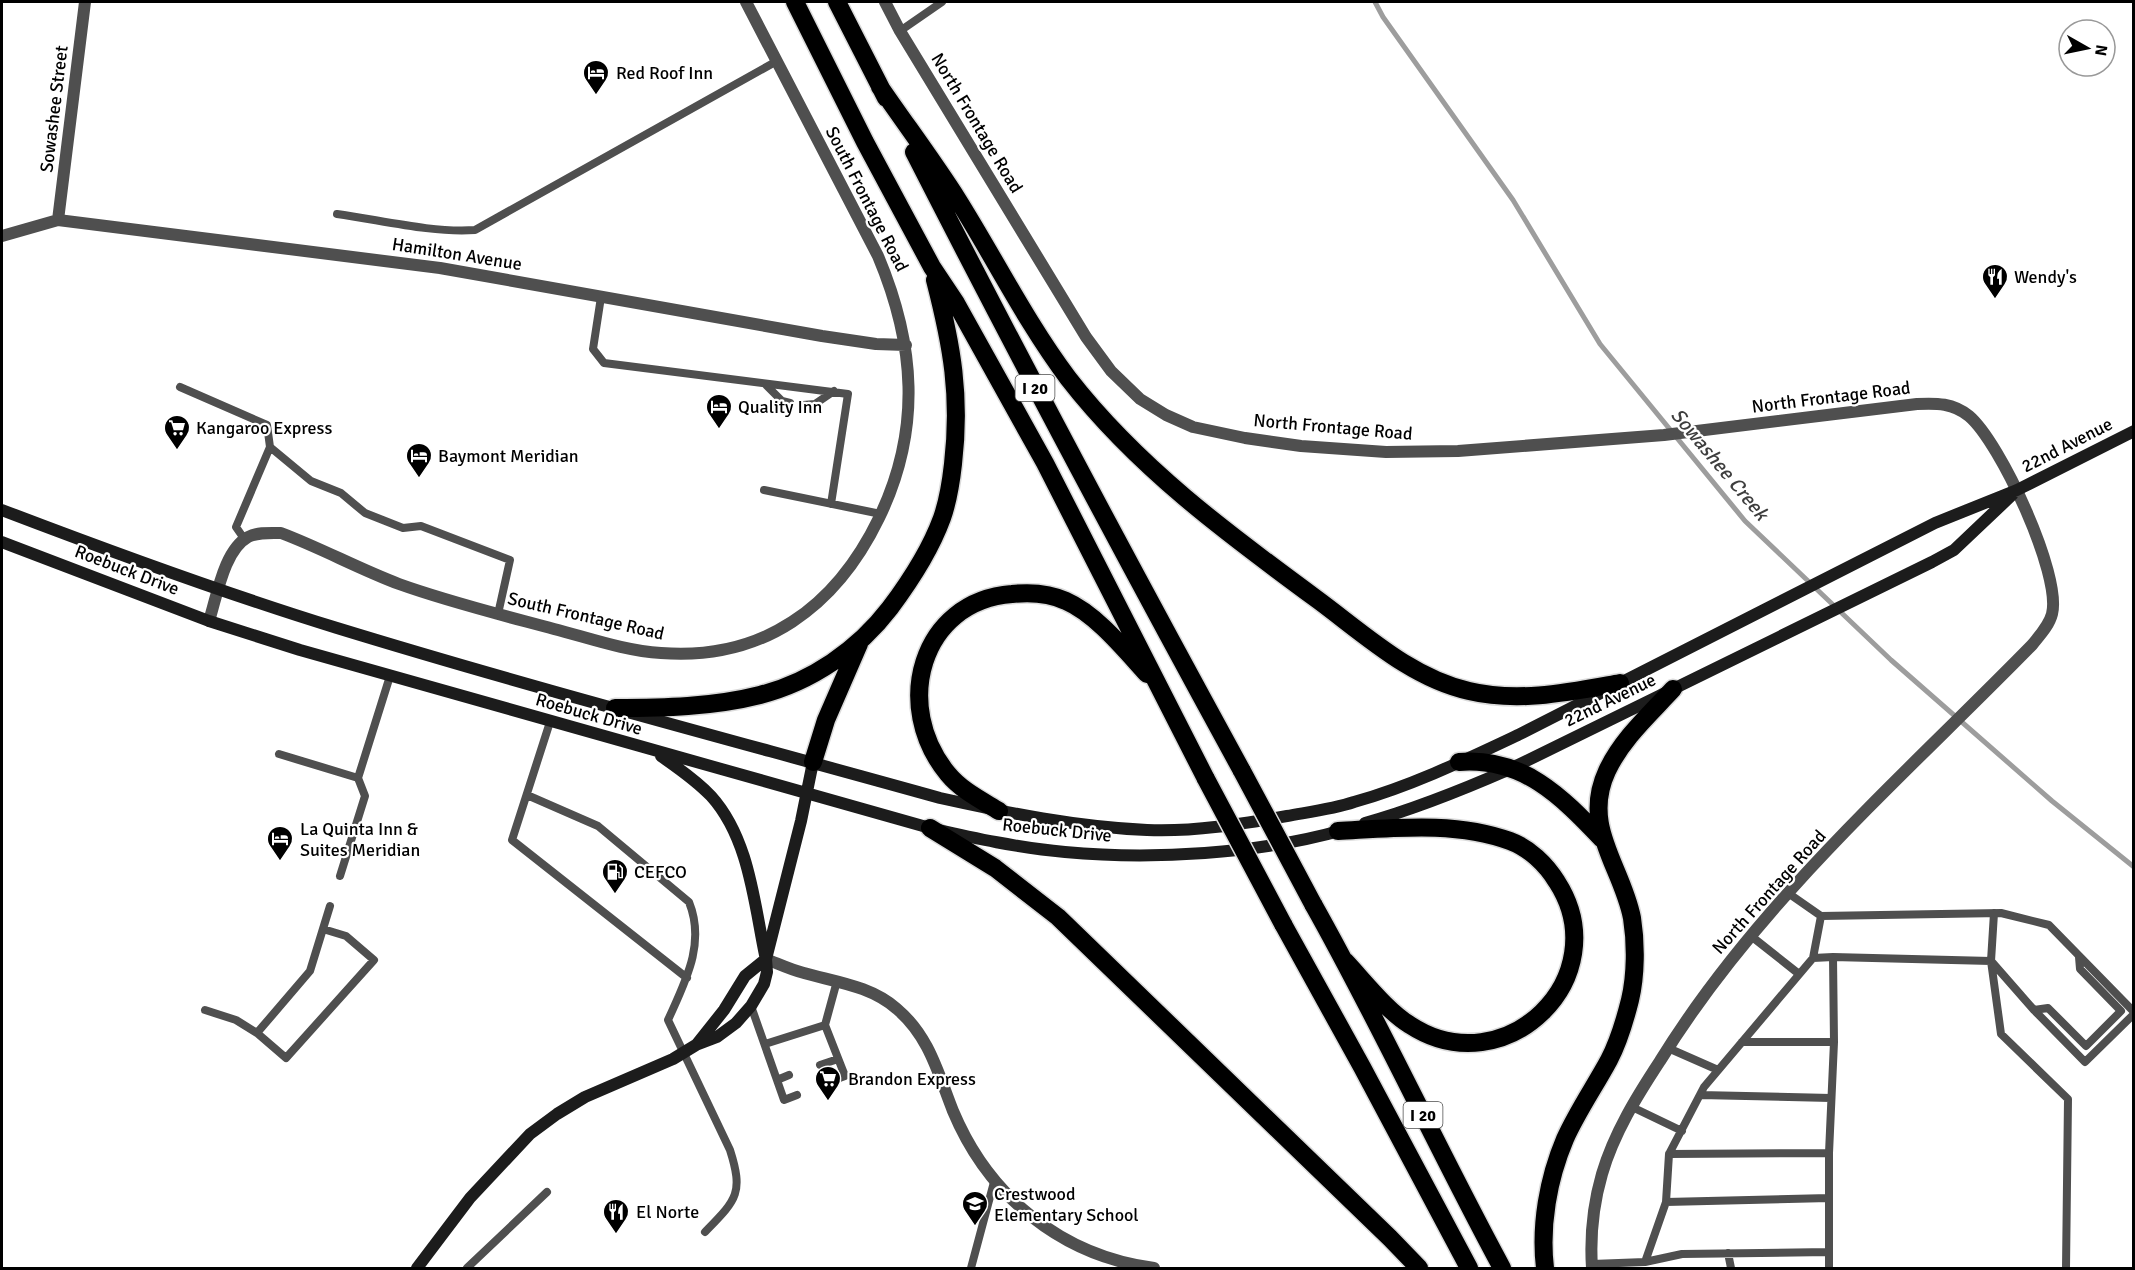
<svg xmlns="http://www.w3.org/2000/svg" width="2135" height="1270" font-family="Signika,sans-serif">
<style>
.lines{fill:none;stroke-linecap:round;stroke-linejoin:round}
.stream{stroke:#9d9d9d;stroke-width:5}
.highway-casing{stroke:#dbdbdb;stroke-width:21}
.lane{stroke:#4f4f4f;stroke-width:8}
.street{stroke:#4f4f4f;stroke-width:12}
.secondary{stroke:#1c1c1c;stroke-width:12}
.highway{stroke:#000;stroke-width:18}
.highway-bridge-casing{stroke:#dbdbdb;stroke-width:21;stroke-linecap:butt}
.highway-bridge{stroke:#000;stroke-width:18}
.labels{text-anchor:middle;stroke-width:4.5;stroke-linejoin:round;paint-order:stroke}
.shield{fill:#fff;stroke:#4c4c4c;stroke-width:1.5}
.shield-label{font-size:16px;font-weight:bold;fill:#000}
.poi-label{font-size:18px;fill:#000;stroke:#fff;text-anchor:start}
.street-label{font-size:18px;fill:#000;stroke:#fff}
.water-label{font-size:20px;font-style:italic;fill:#3e3e3e;stroke:#fff}
</style>
<rect width="100%" height="100%" fill="#fff"/>
<g class="lines">
<!-- stream -->
<path class="stream" d="M1375,2L1383,17L1513,200L1600,344L1745,521L1891,660L2052,801L2134,867"/>
<defs>
<path id="highway" d="M795,2L865,142L932,267L956,303L1045,463L1206,779
M837,2L886,98
M880,87C906,125 934,162 958,200C995,259 1026,322 1068,378C1137,467 1228,534 1318,600C1364,634 1411,678 1469,691C1519,703 1570,692 1620,683
M914,152C1020,360 1130,566 1242,771
M615,708C663,708 713,707 760,695C811,682 858,650 890,608C911,580 930,551 942,518C948,501 951,482 953,464C961,396 952,346 935,280
M813,762L826,720L859,644
M1459,762C1523,757 1561,796 1602,839
M999,811C981,800 961,790 948,774C892,707 920,601 1012,594C1031,592 1049,593 1066,601C1096,614 1125,650 1147,674
M930,828L995,868L1058,917L1390,1238L1419,1268
M1338,831C1394,828 1456,821 1510,841C1529,848 1546,864 1557,882C1618,977 1505,1087 1410,1025C1387,1011 1364,981 1345,961
M1313,904C1380,1023 1437,1148 1502,1268
M1283,924L1362,1067L1469,1268
M1545,1268C1540,1226 1548,1179 1565,1139C1577,1112 1595,1086 1609,1060C1619,1041 1625,1020 1630,1000C1636,975 1636,943 1632,918C1622,866 1581,827 1607,771C1622,739 1649,715 1673,689"/>
</defs>
<!-- highway casing -->
<use href="#highway" class="highway-casing"/>
<!-- lane -->
<path class="lane" d="M900,31L942,2
M337,214C381,220 431,233 475,230L777,61
M601,297L593,349L604,363L848,394L831,504
M766,385L782,401L790,403
M180,387L267,425L270,447
M803,405L815,404L834,391
M764,490L881,514
M245,540L236,527L270,447L311,481L341,493L365,513L403,528L421,526L510,560L498,614
M550,722L512,840L687,978
M279,754L358,778
M527,795L598,826L689,902C706,944 685,982 668,1020L730,1150C744,1194 736,1200 705,1232
M340,876L365,796L358,778L390,676
M1788,893L1821,916L2001,913L2049,925L2134,1012
M1994,913L1991,961L2001,1034L2068,1099L2066,1268
M323,929L346,936L374,960L286,1058L257,1033L310,971L330,906
M1751,936L1799,974
M1833,957L1834,1042L1829,1153L1669,1154L1704,1087L1813,958L1833,957L1991,961L2034,1010L2085,1062L2134,1014
M1813,958L1821,916
M751,1006L784,1100L797,1095
M205,1010L236,1020L257,1033
M2034,1010L2048,1008L2086,1046L2121,1011L2080,969L2079,957
M1742,1042H1834
M765,1044L825,1025
M1668,1048L1718,1070
M820,1065L838,1059
M777,1080L789,1075
M826,1083L845,1076L825,1025L837,981
M1700,1095L1831,1098
M1632,1107L1682,1131
M1666,1202L1669,1154
M1829,1252V1268
M1728,1253L1731,1268
M1645,1262L1666,1202L1829,1198
M1592,1264L1645,1262L1682,1254L1829,1252V1153
M467,1268L547,1192
M971,1268L994,1182"/>
<!-- street -->
<path class="street" d="M885,2L900,31L1086,337L1111,371L1140,399L1166,415L1193,427L1245,438L1301,446L1386,452L1458,451L1664,435L1917,404C1937,403 1953,403 1969,416C2000,442 2062,575 2052,614C2049,626 2039,636 2032,645C1903,777 1758,902 1660,1061C1637,1096 1614,1133 1602,1174C1593,1205 1590,1237 1592,1268
M58,220L85,2
M2,236L58,220L440,268L822,336L876,344L906,345
M209,621C217,596 224,550 248,537C258,532 270,533 281,533C321,548 359,569 399,584C449,602 502,615 554,629C589,638 625,651 661,653C763,661 836,607 879,518C922,429 915,344 878,256L746,2
M766,959C779,964 791,970 804,973C836,982 871,986 897,1009C929,1036 938,1073 953,1111C989,1197 1062,1256 1154,1268"/>
<!-- secondary -->
<path class="secondary" d="M2,510C112,552 223,593 337,628C536,689 739,742 940,798C1008,813 1077,827 1147,830C1194,832 1241,824 1287,816C1309,812 1333,809 1354,802C1411,786 1465,760 1518,735L1935,523L2017,490L2134,431
M2,542L209,621L300,650L930,828C974,838 1019,848 1065,852C1152,860 1258,854 1343,830
M661,756C678,768 696,780 711,796C749,838 754,902 765,955
M1365,823C1415,809 1462,790 1510,769L1932,562L1954,550L2012,495
M697,1044L724,1010L745,976L766,959
M417,1268L470,1198L530,1134L557,1114L585,1097L673,1059L696,1045L717,1037L736,1023L751,1006L764,984L767,972L766,959L801,821L813,762"/>
<!-- highway -->
<use href="#highway" class="highway"/>
<defs>
<path id="highway-bridge" d="M1242,771L1313,904
M1206,779L1283,924"/>
</defs>
<!-- highway-bridge casing -->
<use href="#highway-bridge" class="highway-bridge-casing"/>
<!-- highway-bridge -->
<use href="#highway-bridge" class="highway-bridge"/>
</g>
<!-- icons -->
<defs>
<symbol id="hotel-pin" viewBox="-11 -11 22 30"><path d="M0 17L-7.5 6A9.5 9.5 0 1 1 7.5 6Z" fill="#000" stroke="#fff"/><path d="M-6-4.5h1.5V1H6V5H4.5V3h-9V5H-6ZM-4 0a1.8 1.8 0 1 1 3.6 0ZM.5 0V-2.5h3Q6-2.5 6 0Z" fill="#fff"/></symbol>
<symbol id="restaurant-pin" viewBox="-11 -11 22 30"><path d="M0 17L-7.5 6A9.5 9.5 0 1 1 7.5 6Z" fill="#000" stroke="#fff"/><path d="M-5-6h1v4h1v-4h1v4h1v-4h1v5L-1.5 .5V6h-2V.5L-5-1ZM5-6V6H3V1.5H1.5Q1.5-4 5-6Z" fill="#fff"/></symbol>
<symbol id="supermarket-pin" viewBox="-11 -11 22 30"><path d="M0 17L-7.5 6A9.5 9.5 0 1 1 7.5 6Z" fill="#000" stroke="#fff"/><path d="M-6-5.5h2.5l.6 2H6L4.5 2H-2.5L-4.4-4H-6ZM-1.5 3.2a1.3 1.3 0 1 0 .1 0ZM3 3.2a1.3 1.3 0 1 0 .1 0Z" fill="#fff"/></symbol>
<symbol id="fuel-pin" viewBox="-11 -11 22 30"><path d="M0 17L-7.5 6A9.5 9.5 0 1 1 7.5 6Z" fill="#000" stroke="#fff"/><path d="M-5.5-6h7V0h2V4h1.3V-2.5L3-4.5l.8-.8L6-3V5H2.5V1h-1V6h-7ZM-4.2-4.7v3.2H.2V-4.7Z" fill="#fff"/></symbol>
<symbol id="school-pin" viewBox="-11 -11 22 30"><path d="M0 17L-7.5 6A9.5 9.5 0 1 1 7.5 6Z" fill="#000" stroke="#fff"/><path d="M0-5L7-2L0 1L-7-2ZM-4 1L0 2.5L4 1V4Q0 6-4 4Z" fill="#fff"/></symbol>
</defs>
<g fill-rule="evenodd">
<use href="#hotel-pin" x="581" y="58" width="30" height="40"/>
<use href="#restaurant-pin" x="1980" y="262" width="30" height="40"/>
<use href="#hotel-pin" x="704" y="392" width="30" height="40"/>
<use href="#supermarket-pin" x="162" y="413" width="30" height="40"/>
<use href="#hotel-pin" x="404" y="441" width="30" height="40"/>
<use href="#hotel-pin" x="265" y="824" width="30" height="40"/>
<use href="#fuel-pin" x="600" y="857" width="30" height="40"/>
<use href="#supermarket-pin" x="813" y="1064" width="30" height="40"/>
<use href="#school-pin" x="960" y="1189" width="30" height="40"/>
<use href="#restaurant-pin" x="601" y="1197" width="30" height="40"/>
</g>
<g class="labels">
<!-- shield labels -->
<g class="shield">
<rect x="1015.5" y="375" width="39" height="26" rx="4.5"/>
<rect x="1403.5" y="1102" width="39" height="26" rx="4.5"/>
</g>
<g class="shield-label">
<text x="1035" y="394">I 20</text>
<text x="1423" y="1121">I 20</text>
</g>
<!-- poi labels -->
<g class="poi-label">
<text x="616" y="79">Red Roof Inn</text>
<text x="2014" y="283">Wendy's</text>
<text x="738" y="413">Quality Inn</text>
<text x="196" y="434">Kangaroo Express</text>
<text x="438" y="462">Baymont Meridian</text>
<text x="300" y="835">La Quinta Inn &amp;<tspan x="300" dy="21">Suites Meridian</tspan></text>
<text x="634" y="878">CEFCO</text>
<text x="848" y="1085">Brandon Express</text>
<text x="994" y="1200">Crestwood<tspan x="994" dy="21">Elementary School</tspan></text>
<text x="636" y="1218">El Norte</text>
</g>
<!-- street labels -->
<g class="street-label">
<text transform="translate(54 109) rotate(-83)" y="6">Sowashee Street</text>
<text transform="translate(977 123) rotate(59)" y="6">North Frontage Road</text>
<text transform="translate(867 199) rotate(63)" y="6">South Frontage Road</text>
<text transform="translate(457 254) rotate(9)" y="6">Hamilton Avenue</text>
<text transform="translate(1831 397) rotate(-7)" y="6">North Frontage Road</text>
<text transform="translate(1333 427) rotate(5)" y="6">North Frontage Road</text>
<text transform="translate(2067 445) rotate(-27)" y="6">22nd Avenue</text>
<text transform="translate(127 570) rotate(21)" y="6">Roebuck Drive</text>
<text transform="translate(586 616) rotate(13)" y="6">South Frontage Road</text>
<text transform="translate(1610 700) rotate(-26)" y="6">22nd Avenue</text>
<text transform="translate(589 714) rotate(16)" y="6">Roebuck Drive</text>
<text transform="translate(1057 830) rotate(6)" y="6">Roebuck Drive</text>
<text transform="translate(1769 892) rotate(-48)" y="6">North Frontage Road</text>
</g>
<!-- water labels -->
<g class="water-label">
<text transform="translate(1720 464) rotate(50)" y="7">Sowashee Creek</text>
</g>
</g>
<!-- border -->
<rect width="2135" height="1270" fill="none" stroke="#000000" stroke-width="6"/>
<!-- north arrow -->
<g transform="translate(2087 48) rotate(99)"><circle r="28" fill="#ffffff" stroke="#999999" stroke-width="1.5"/>
<path d="M0-4.5L10 22L0 15L-10 22Z" fill="#000000"/>
<text y="-9" font-size="16" font-weight="bold" text-anchor="middle" fill="#000000">N</text>
</g>
</svg>
